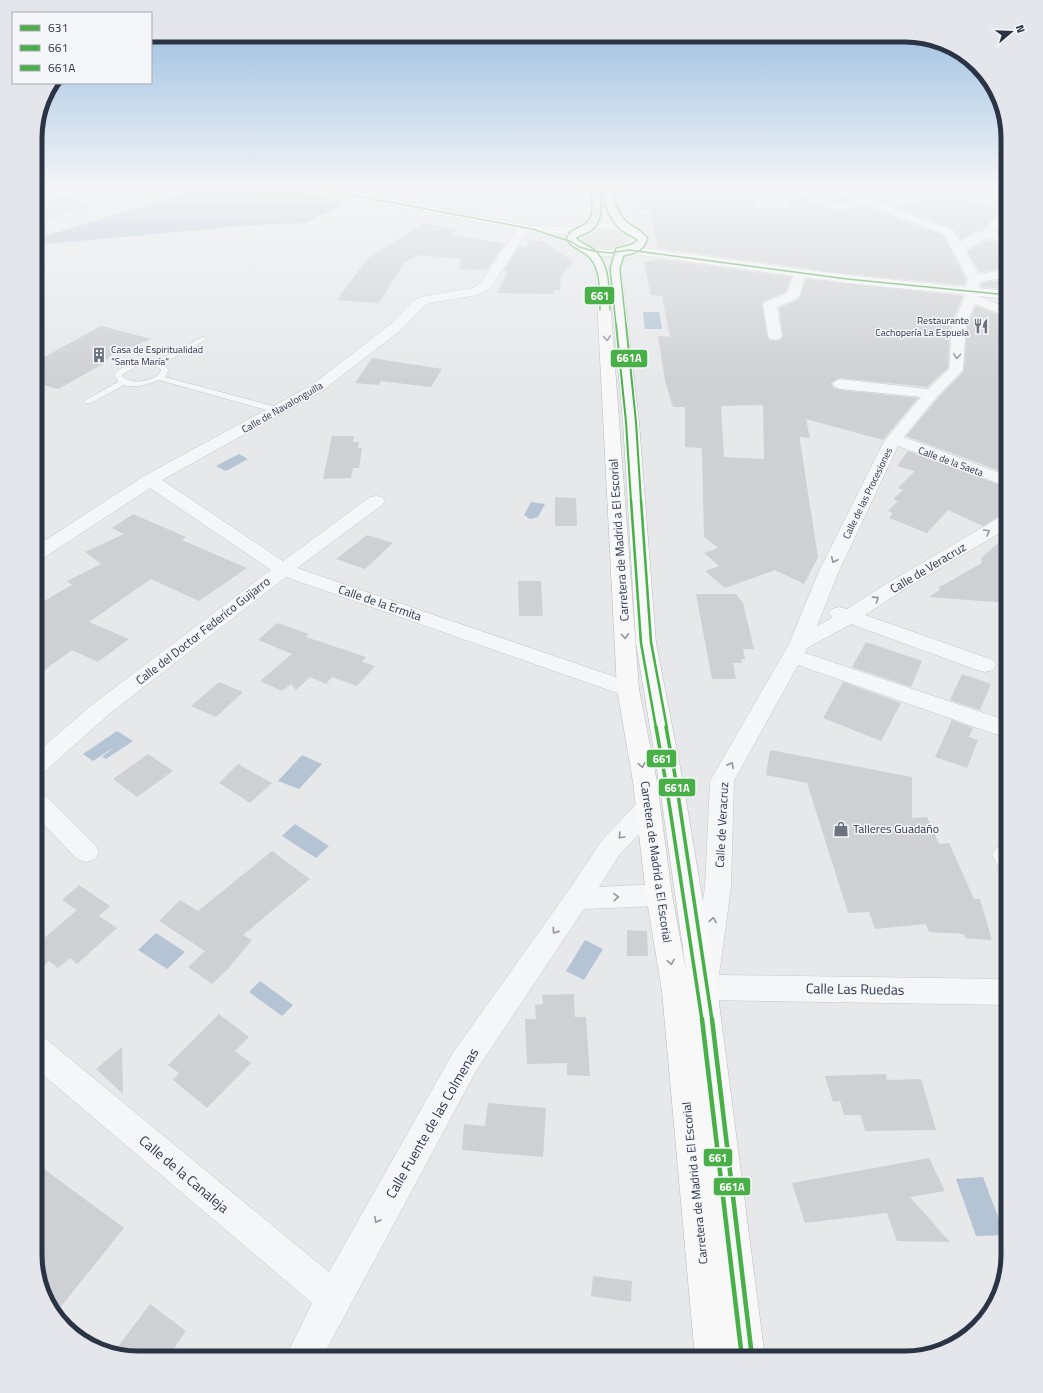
<svg xmlns="http://www.w3.org/2000/svg" width="1043" height="1393" font-family="'Titillium Web',sans-serif">
<style>
.green{fill:#d6ded6}
.water{fill:#b4c4d5}
.building{fill:#ced0d3;fill-rule:evenodd}
.lines{fill:none;stroke-linecap:round;stroke-linejoin:round}
.service-casing{stroke:#c4c6c8;stroke-width:1}
.minor-casing{stroke:#c4c6c8;stroke-width:1}
.secondary-casing{stroke:#c4c6c8;stroke-width:1}
.primary-casing{stroke:#c2c5c8;stroke-width:1}
.trunk-casing{stroke:#b8bbbf;stroke-width:1}
.service{fill:#f5f6f7;fill-rule:evenodd}
.minor{fill:#f5f6f7;fill-rule:evenodd}
.secondary{fill:#f8f8f8;fill-rule:evenodd}
.primary{fill:#f8f8f8;fill-rule:evenodd}
.trunk{fill:#f8f8f8;fill-rule:evenodd}
.bus-1-casing{stroke:#f4f6f9;stroke-width:3}
.bus-2-far4-casing{stroke:#f4f6f9;stroke-width:3}
.bus-2-far3-casing{stroke:#f4f6f9;stroke-width:4}
.bus-2-far2-casing{stroke:#f4f6f9;stroke-width:5}
.bus-2-far1-casing{stroke:#f4f6f9;stroke-width:6}
.bus-2-casing{stroke:#f4f6f9;stroke-width:8}
.bus-3-far4-casing{stroke:#f4f6f9;stroke-width:3}
.bus-3-far3-casing{stroke:#f4f6f9;stroke-width:4}
.bus-3-far2-casing{stroke:#f4f6f9;stroke-width:5}
.bus-3-far1-casing{stroke:#f4f6f9;stroke-width:6}
.bus-3-casing{stroke:#f4f6f9;stroke-width:8}
.bus-1{stroke:#51ac47;stroke-width:1.5}
.bus-2-far4{stroke:#48b047;stroke-width:1.5}
.bus-2-far3{stroke:#48b047;stroke-width:2}
.bus-2-far2{stroke:#48b047;stroke-width:2.5}
.bus-2-far1{stroke:#48b047;stroke-width:3.5}
.bus-2{stroke:#48b047;stroke-width:4.5}
.bus-3-far4{stroke:#48b047;stroke-width:1.5}
.bus-3-far3{stroke:#48b047;stroke-width:2}
.bus-3-far2{stroke:#48b047;stroke-width:2.5}
.bus-3-far1{stroke:#48b047;stroke-width:3.5}
.bus-3{stroke:#48b047;stroke-width:4.5}
.oneway{stroke:#92969e}
.oneway2{stroke:#90959e}
.labels{text-anchor:middle;stroke-width:3;stroke-linejoin:round;paint-order:stroke}
.far-poi-label{font-size:10px;fill:#2b3445;stroke:#f4f6f9;text-anchor:end}
.far-street-label{font-size:10px;fill:#2b3445;stroke:#f4f6f9}
.street-label{font-size:12px;fill:#2b3445;stroke:#f4f6f9}
.poi-label{font-size:12px;fill:#2b3445;stroke:#f4f6f9;text-anchor:start}
.near-street-label{font-size:14px;fill:#2b3445;stroke:#f4f6f9}
.rim{fill:none;stroke:#2b3445;stroke-width:5}
.line-badge{stroke:#f4f6f9;stroke-width:1.5}
.badge-label{font-size:11px;text-anchor:middle;font-weight:bold;fill:#fff}
</style>
<rect width="100%" height="100%" fill="#e6e8ea"/>
<!-- green -->
<path class="green" d="M606,231C614,232 625,232 628,240C620,251 589,251 583,239L589,233Z"/>
<!-- water -->
<path class="water" d="M206,187H274L349,202L305,223L253,225L35,245V239Z
M643,312H659L662,329H645Z
M239,454L248,459L226,471L216,466Z
M531,502L545,504L538,517L530,519L524,515Z
M117,731L133,741L106,759L102,757L114,747L93,761L83,754Z
M302,755L322,764L299,789L278,781Z
M295,824L329,846L316,858L282,836Z
M156,933L185,952L167,969L138,950Z
M585,940L603,949L584,980L566,971Z
M260,981L293,1005L282,1016L249,992Z
M983,1177L1005,1235L976,1236L956,1179Z"/>
<!-- building -->
<path class="building" d="M35,187H47L56,191L35,196Z
M636,187H778L782,202L756,200L752,204L756,208H789L790,207L787,190L836,211L861,205L943,235L966,279L965,285L847,274L658,248L650,210H639Z
M795,187H821L822,190L851,201L838,204Z
M839,187H992L993,191L966,200L1000,210L982,231L974,232L961,240L954,229L895,207L907,205L931,197L932,195L913,188L910,190L911,193L917,196L883,203Z
M69,196L91,206L47,219L35,213V205Z
M424,223L457,230L450,234L505,244L487,270L459,269L461,259L418,255L404,263L379,303L337,300L368,258Z
M531,240L544,242L573,261L561,276L560,290H554V294L497,293L508,271H503L519,246L525,248Z
M987,240L1008,244V268L979,272L967,251Z
M660,259L791,277L786,292L764,301L762,304L767,336L770,340L775,341L780,340L783,336L779,308L799,299L806,279L963,296L950,326L948,368L927,387L840,378L831,383L834,388L840,390L918,398L883,440L806,419L810,438L800,437V441L818,557L804,584L775,570L725,588L705,571L719,566L704,553L718,548L704,537L702,448L685,447V407H673L665,381L658,336L670,337L662,296L651,295L644,262ZM763,405L764,459L724,457L721,406Z
M1008,279V289L981,287V283Z
M976,306L1008,318V474L906,436L938,398L964,371L967,326Z
M101,326L152,339L112,354L103,364L58,389L35,383V362Z
M372,358L442,369L431,387L381,381L378,385L355,383Z
M332,436H354L353,442H359L358,448H362L359,468H353L351,478L323,479Z
M908,451L1008,488V514L1001,515L983,526L948,510L927,533L889,518L893,513L888,511L898,501L893,499L903,490L898,488L915,471L897,466Z
M555,497L576,498L577,526H555Z
M133,514L186,537L182,540L247,568L199,601L151,579L89,622L129,639L98,662L72,650L35,677V606L72,585L67,581L101,564L85,552L124,534L112,528Z
M1008,530V603L929,597L941,589L938,588L982,563L981,558L1006,536L1001,534Z
M367,535L393,543L365,569L336,559Z
M518,581H541L543,616H519Z
M696,594H736L743,603L754,649H743L745,659H741L742,663H733L736,679H712Z
M277,623L309,634L306,637L366,657L362,662L375,666L357,686L332,677L326,684L310,677L296,690L291,684L282,691L260,681L292,654L258,640Z
M866,642L922,661L911,687L852,667Z
M962,674L991,684L980,710L950,700Z
M219,682L243,692L216,717L191,706Z
M843,682L901,703L881,741L823,718Z
M952,720L973,728L969,737L978,740L967,768L935,757Z
M770,750L912,777V818L927,817L939,844L949,843L974,899H980L992,940L965,938L964,934L929,932L926,924L875,929L869,912L848,913L807,783L766,775Z
M148,754L173,771L137,797L113,779Z
M238,764L272,783L250,803L219,783Z
M272,851L310,879L243,935L252,940L226,971L212,984L188,967L205,951L159,921L180,900L198,911Z
M79,885L110,906L99,916L117,928L77,964L70,958L58,968L49,961L35,974V946L77,910L62,900Z
M627,930L647,931L648,956H627Z
M574,994L575,1017H586L590,1076L567,1075V1063L527,1064L525,1019H536L535,1005L543,1004L542,995Z
M219,1014L249,1037L235,1051L251,1063L207,1108L173,1080L179,1073L168,1065Z
M122,1047L123,1094L96,1069Z
M886,1074L887,1080L921,1079L936,1130L865,1131L861,1115H844L840,1101L833,1102L825,1076Z
M488,1103L546,1108L543,1157L462,1150L464,1124L485,1126Z
M929,1158L945,1191L910,1197L950,1242L897,1241L887,1213L805,1223L792,1183Z
M44,1169L124,1228L55,1314L52,1312L35,1255V1179Z
M593,1276L632,1281L631,1302L591,1296Z
M150,1304L186,1331L167,1358H138L114,1352Z"/>
<g class="lines">
<defs>
<path id="service" d="M779,187H785L789,207L756,206L753,204L756,202L784,204Z
M785,187H792L838,206L861,200L864,202L837,210Z
M914,189L931,196L907,204L879,208L876,206L922,196L912,192V190Z
M203,337L205,338V340L162,364L169,370L165,377L280,408V412H274L159,380C148,384 136,389 124,385L91,403H85L84,401L118,382L114,374L120,369L132,363L142,360L156,361ZM148,364L158,367L161,370C157,382 131,385 123,377L122,375L137,366Z"/>
<path id="minor" d="M76,187H92L91,189L35,204V198Z
M822,187H836L953,230L960,242L975,233L983,232L1004,208L1008,207V217L995,232L1008,235V243L987,238L965,250L978,274L1008,269V277L980,282L978,296L1008,308V317L975,304L966,326L963,370L937,397L904,437L1008,476V487L898,446L839,571L817,626L832,618L829,613L832,609L839,607L847,609L886,584L1002,516L1008,515V528L900,592L865,615L993,660L996,665L993,670L985,672L977,670L851,624L807,648L805,653L1008,721V733L1000,735L992,733L798,665L734,781L731,887L719,975L1008,979V1005L703,1000L693,996L689,987L705,887L710,781L789,644L819,571L883,443L921,397L840,389L835,387L832,384L835,381L840,379L928,389L949,369L952,326L964,298L968,279L944,234L823,189Z
M523,225L527,226L529,228L490,289L477,295L429,303L422,308L402,329L322,391L162,480L283,561L370,497L376,496L382,497L385,501L382,505L297,568L636,684L639,689L636,694L628,696L620,694L286,577L109,714L43,773L35,776V754L93,704L271,570L150,488L42,559L35,561V547L144,476L312,385L392,323L412,302L420,297L473,288L480,283L519,226Z
M800,269L804,270L806,273L800,295L798,298L777,307L782,336L780,339L775,340L770,339L768,336L763,305L765,302L787,293L794,273L796,270Z
M35,791L44,794L95,845L99,852L95,859L86,862L77,859L35,815Z
M648,799L657,801L660,808L657,815L620,854L599,887L659,884L668,887L672,895L668,903L659,906L584,909L476,1071L322,1358H285L312,1303L35,1068V1035L46,1039L329,1272L454,1051L568,891L602,840L639,801Z
M1005,845L1008,846V871L999,868L992,855L996,848Z"/>
<path id="secondary" d="M629,246L847,275L1008,291V299L847,283L625,253L623,250L625,247Z"/>
<path id="primary" d="M304,187H324L532,226L578,227L582,229L584,231L582,233L578,235L532,232L309,190L305,189Z"/>
<path id="trunk" d="M601,187H611C615,204 618,218 635,228C640,230 644,232 648,237V242L641,249L625,254L621,268L639,422L656,643L683,782L717,987L765,1358H695L662,991L646,895L633,782L617,689L596,280C595,271 593,259 585,253C577,248 568,249 565,238C576,222 598,222 616,223L604,207ZM598,229C612,230 625,229 636,238V241C621,253 593,252 578,241V237L584,233ZM600,256H613L609,268L623,422L636,643L659,782L686,970L672,895L657,782L639,689L609,286L606,266Z"/>
</defs>
<!-- service casing -->
<use href="#service" class="service-casing"/>
<!-- minor casing -->
<use href="#minor" class="minor-casing"/>
<!-- secondary casing -->
<use href="#secondary" class="secondary-casing"/>
<!-- primary casing -->
<use href="#primary" class="primary-casing"/>
<!-- trunk casing -->
<use href="#trunk" class="trunk-casing"/>
<!-- service -->
<use href="#service" class="service"/>
<!-- minor -->
<use href="#minor" class="minor"/>
<!-- secondary -->
<use href="#secondary" class="secondary"/>
<!-- primary -->
<use href="#primary" class="primary"/>
<!-- trunk -->
<use href="#trunk" class="trunk"/>
<defs>
<path id="bus-1" d="M309,187L532,229L572,242L579,247L594,251L610,253L629,250L847,279L1008,295"/>
<path id="bus-2-far4" d="M590,188C592,201 596,219 581,226C574,229 569,231 566,238C570,247 577,249 585,254C602,266 599,292 600,310
M601,188C604,206 610,224 626,234C630,236 634,237 637,240L632,244L616,248L610,268L616,325"/>
<path id="bus-2-far3" d="M616,324L626,422L631,501"/>
<path id="bus-2-far2" d="M631,500L641,643L656,728"/>
<path id="bus-2-far1" d="M656,727L666,783L702,1020"/>
<path id="bus-2" d="M702,1019L742,1358"/>
<path id="bus-3-far4" d="M600,187C601,201 605,222 591,231C587,234 581,235 577,238C582,244 590,245 595,250C611,266 609,290 610,310
M611,187C614,201 618,215 630,224C637,228 643,231 648,238C645,250 636,254 624,256L620,269L626,325"/>
<path id="bus-3-far3" d="M626,324L636,422L641,501"/>
<path id="bus-3-far2" d="M641,500L651,642L667,728"/>
<path id="bus-3-far1" d="M666,727L676,781L712,1020"/>
<path id="bus-3" d="M712,1019L752,1357"/>
</defs>
<!-- bus-1 casing -->
<use href="#bus-1" class="bus-1-casing"/>
<!-- bus-2-far4 casing -->
<use href="#bus-2-far4" class="bus-2-far4-casing"/>
<!-- bus-2-far3 casing -->
<use href="#bus-2-far3" class="bus-2-far3-casing"/>
<!-- bus-2-far2 casing -->
<use href="#bus-2-far2" class="bus-2-far2-casing"/>
<!-- bus-2-far1 casing -->
<use href="#bus-2-far1" class="bus-2-far1-casing"/>
<!-- bus-2 casing -->
<use href="#bus-2" class="bus-2-casing"/>
<!-- bus-3-far4 casing -->
<use href="#bus-3-far4" class="bus-3-far4-casing"/>
<!-- bus-3-far3 casing -->
<use href="#bus-3-far3" class="bus-3-far3-casing"/>
<!-- bus-3-far2 casing -->
<use href="#bus-3-far2" class="bus-3-far2-casing"/>
<!-- bus-3-far1 casing -->
<use href="#bus-3-far1" class="bus-3-far1-casing"/>
<!-- bus-3 casing -->
<use href="#bus-3" class="bus-3-casing"/>
<!-- bus-1 -->
<use href="#bus-1" class="bus-1"/>
<!-- bus-2-far4 -->
<use href="#bus-2-far4" class="bus-2-far4"/>
<!-- bus-2-far3 -->
<use href="#bus-2-far3" class="bus-2-far3"/>
<!-- bus-2-far2 -->
<use href="#bus-2-far2" class="bus-2-far2"/>
<!-- bus-2-far1 -->
<use href="#bus-2-far1" class="bus-2-far1"/>
<!-- bus-2 -->
<use href="#bus-2" class="bus-2"/>
<!-- bus-3-far4 -->
<use href="#bus-3-far4" class="bus-3-far4"/>
<!-- bus-3-far3 -->
<use href="#bus-3-far3" class="bus-3-far3"/>
<!-- bus-3-far2 -->
<use href="#bus-3-far2" class="bus-3-far2"/>
<!-- bus-3-far1 -->
<use href="#bus-3-far1" class="bus-3-far1"/>
<!-- bus-3 -->
<use href="#bus-3" class="bus-3"/>
</g>
<!-- one-way arrows -->
<defs><path id="oneway-chevron" d="M-2-3.5L2.5 0L-2 3.5" fill="none" stroke-width="1.6" stroke-linecap="round" stroke-linejoin="round"/></defs>
<g class="oneway">
<use href="#oneway-chevron" transform="translate(607 338) rotate(86)"/>
<use href="#oneway-chevron" transform="translate(625 636) rotate(86)"/>
<use href="#oneway-chevron" transform="translate(642 765) rotate(80)"/>
<use href="#oneway-chevron" transform="translate(671 962) rotate(80)"/>
</g>
<g class="oneway2">
<use href="#oneway-chevron" transform="translate(957 356) rotate(94)"/>
<use href="#oneway-chevron" transform="translate(987 532) rotate(-31)"/>
<use href="#oneway-chevron" transform="translate(834 560) rotate(115)"/>
<use href="#oneway-chevron" transform="translate(876 599) rotate(-33)"/>
<use href="#oneway-chevron" transform="translate(731 765) rotate(-61)"/>
<use href="#oneway-chevron" transform="translate(621 836) rotate(134)"/>
<use href="#oneway-chevron" transform="translate(616 897) rotate(-3)"/>
<use href="#oneway-chevron" transform="translate(713 920) rotate(-81)"/>
<use href="#oneway-chevron" transform="translate(555 931) rotate(125)"/>
<use href="#oneway-chevron" transform="translate(377 1220) rotate(119)"/>
</g>
<!-- sky -->
<linearGradient id="sky" x2="0" y2="1"><stop stop-color="#93bae0"/><stop offset="0.49" stop-color="#f4f5f6"/><stop offset="1" stop-color="#f4f5f6" stop-opacity="0"/></linearGradient>
<rect width="1043" height="382" fill="url(#sky)"/>
<!-- icons -->
<defs>
<symbol id="restaurant-bare" viewBox="-9 -9 18 18"><path d="M-5-6h1v4h1v-4h1v4h1v-4h1v5L-1.5 .5V6h-2V.5L-5-1ZM5-6V6H3V1.5H1.5Q1.5-4 5-6Z" fill="#6c737f" stroke="#f4f6f9" stroke-width="2.5" paint-order="stroke"/></symbol>
<symbol id="building-bare" viewBox="-9 -9 18 18"><path d="M-4-6H4V6H1V3H-1V6H-4ZM-2.5-4.3h1.7v1.8h-1.7ZM.8-4.3h1.7v1.8H.8ZM-2.5-1h1.7V.8h-1.7ZM.8-1h1.7V.8H.8Z" fill="#6c737f" stroke="#f4f6f9" stroke-width="2.5" paint-order="stroke"/></symbol>
<symbol id="shop-bare" viewBox="-9 -9 18 18"><path d="M-5-2.5h2.3a2.7 3.5 0 0 1 5.4 0H5L5.5 6h-11ZM-1.5-2.5h3a1.5 2.3 0 0 0-3 0Z" fill="#6c737f" stroke="#f4f6f9" stroke-width="2.5" paint-order="stroke"/></symbol>
</defs>
<g fill-rule="evenodd">
<use href="#restaurant-bare" x="970" y="315" width="22" height="22"/>
<use href="#building-bare" x="88" y="344" width="22" height="22"/>
<use href="#shop-bare" x="830" y="818" width="22" height="22"/>
</g>
<g class="labels">
<!-- far-poi labels -->
<g class="far-poi-label">
<text x="969" y="324">Restaurante<tspan x="969" dy="12">Cachopería La Espuela</tspan></text>
<text x="111" y="353" text-anchor="start">Casa de Espiritualidad<tspan x="111" dy="12">“Santa María”</tspan></text>
</g>
<!-- far-street labels -->
<g class="far-street-label">
<text transform="translate(282 407) rotate(-30)" y="4">Calle de Navalonguilla</text>
<text transform="translate(951 461) rotate(20)" y="4">Calle de la Saeta</text>
<text transform="translate(867 493) rotate(-64)" y="4">Calle de las Procesiones</text>
</g>
<!-- street labels -->
<g class="street-label">
<text transform="translate(619 540) rotate(-94)" y="4">Carretera de Madrid a El Escorial</text>
<text transform="translate(928 568) rotate(-31)" y="4">Calle de Veracruz</text>
<text transform="translate(380 603) rotate(19)" y="4">Calle de la Ermita</text>
<text transform="translate(203 631) rotate(-38)" y="4">Calle del Doctor Federico Guijarro</text>
<text transform="translate(722 825) rotate(-87)" y="4">Calle de Veracruz</text>
<text transform="translate(656 862) rotate(82)" y="4">Carretera de Madrid a El Escorial</text>
<text transform="translate(695 1183) rotate(-96)" y="4">Carretera de Madrid a El Escorial</text>
</g>
<!-- poi labels -->
<g class="poi-label">
<text x="853" y="833">Talleres Guadaño</text>
</g>
<!-- near-street labels -->
<g class="near-street-label">
<text transform="translate(855 989) rotate(1)" y="5">Calle Las Ruedas</text>
<text transform="translate(432 1123) rotate(-60)" y="5">Calle Fuente de las Colmenas</text>
<text transform="translate(184 1174) rotate(40)" y="5">Calle de la Canaleja</text>
</g>
</g>
<!-- crop -->
<path d="M0 0H1043V1393H0ZM138 42H905A96 96 0 0 1 1001 138V1255A96 96 0 0 1 905 1351H138A96 96 0 0 1 42 1255V138A96 96 0 0 1 138 42Z" fill="#e4e6eb" fill-rule="evenodd"/>
<path class="rim" d="M138 42H905A96 96 0 0 1 1001 138V1255A96 96 0 0 1 905 1351H138A96 96 0 0 1 42 1255V138A96 96 0 0 1 138 42Z"/>
<g class="line-badge">
<rect x="584" y="286" width="31" height="19" rx="4" fill="#48b047"/>
<rect x="610" y="349" width="38" height="19" rx="4" fill="#48b047"/>
<rect x="646" y="749" width="31" height="19" rx="4" fill="#48b047"/>
<rect x="658" y="778" width="38" height="19" rx="4" fill="#48b047"/>
<rect x="703" y="1148" width="30" height="19" rx="4" fill="#48b047"/>
<rect x="713" y="1177" width="38" height="19" rx="4" fill="#48b047"/>
</g>
<g class="badge-label">
<text x="600" y="300">661</text>
<text x="629" y="362">661A</text>
<text x="662" y="763">661</text>
<text x="677" y="792">661A</text>
<text x="718" y="1162">661</text>
<text x="732" y="1191">661A</text>
</g>
<!-- legend -->
<rect x="12" y="12" width="140" height="72" fill="#f4f6f9" stroke="#a4a8b1"/>
<rect x="20" y="25" width="20" height="6" fill="#51ac47" stroke="#a4a8b1"/>
<text x="48" y="32" font-size="12" fill="#2b3445">631</text>
<rect x="20" y="45" width="20" height="6" fill="#48b047" stroke="#a4a8b1"/>
<text x="48" y="52" font-size="12" fill="#2b3445">661</text>
<rect x="20" y="65" width="20" height="6" fill="#48b047" stroke="#a4a8b1"/>
<text x="48" y="72" font-size="12" fill="#2b3445">661A</text>
<!-- north arrow -->
<g transform="translate(1011 32) rotate(71)" stroke="#f4f6f9" stroke-width="3" paint-order="stroke">
<path d="M0-3L7 15L0 10L-7 15Z" fill="#2b3445"/>
<text y="-6" font-size="11" font-weight="bold" text-anchor="middle" fill="#2b3445">N</text>
</g>
</svg>
